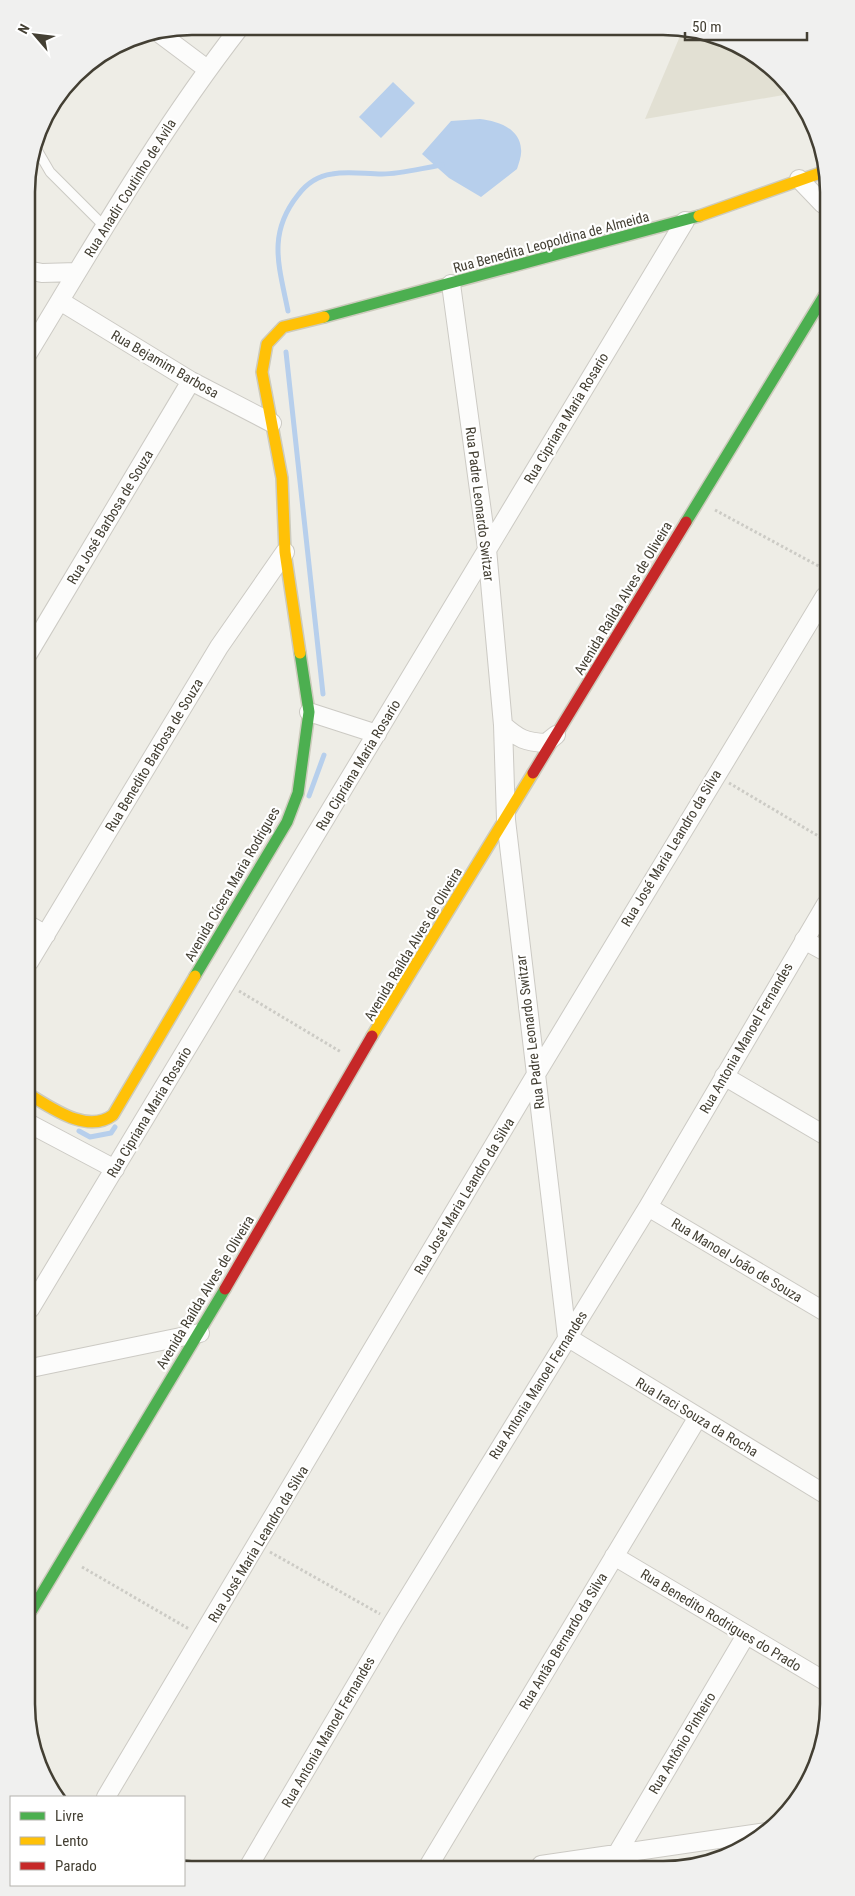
<svg xmlns="http://www.w3.org/2000/svg" width="855" height="1896" font-family="'Roboto Condensed',sans-serif">
<style>
.residential{fill:#e2e0d3}
.water{fill:#b7cfec}
.lines{fill:none;stroke-linecap:round;stroke-linejoin:round}
.stream{stroke:#b7cfec;stroke-width:5}
.lane-casing{stroke:#cccac4;stroke-width:11}
.street-casing{stroke:#cccac4;stroke-width:20}
.fast-casing{stroke:#cdcbbd;stroke-width:14}
.slow-casing{stroke:#cdcbbd;stroke-width:14}
.jam-casing{stroke:#cdcbbd;stroke-width:14}
.path{stroke:#cccbc5;stroke-width:3;stroke-dasharray:2.5 2.5;stroke-linecap:butt}
.lane{stroke:#fcfcfb;stroke-width:9}
.street{stroke:#fcfcfb;stroke-width:18}
.fast{stroke:#4caf50;stroke-width:11}
.slow{stroke:#ffc107;stroke-width:11}
.jam{stroke:#c62828;stroke-width:11}
.labels{text-anchor:middle;stroke-width:4.5;stroke-linejoin:round;paint-order:stroke}
.street-label{font-size:14px;fill:#433f33;stroke:#fff}
.rim{fill:none;stroke:#433f33;stroke-width:2.5}
</style>
<rect width="100%" height="100%" fill="#eeede6"/>
<!-- residential -->
<path class="residential" d="M683,29H695L772,68L795,93L645,119Z"/>
<!-- water -->
<path class="water" d="M393,82L415,103L381,138L359,117Z
M480,119C497,121 520,128 521,149C522,155 519,163 517,169L481,197L449,178L422,154L451,121Z"/>
<g class="lines">
<!-- stream -->
<path class="stream" d="M288,311C279,266 267,234 298,195C307,183 317,176 332,174C348,171 365,174 382,174C402,174 422,168 442,165
M286,352L323,694
M309,796L324,755
M79,1131L90,1137L111,1133L115,1127"/>
<defs>
<path id="lane" d="M36,148L50,172L104,226"/>
<path id="street" d="M159,33L207,69
M799,179L823,204
M27,270L42,273L77,272
M451,284L487,549L503,725L506,820L567,1337L828,1496
M60,301L191,381L272,423
M27,355C95,243 160,130 240,27
M28,654L191,381
M309,712L377,734
M503,725C519,739 525,742 546,743L556,735
M29,925L46,935
M804,940L826,952
M29,962L219,647L285,552
M724,1076L826,1136
M30,1124L115,1169
M648,1207L827,1313
M30,1309L685,221
M31,1368L200,1333
M614,1556L828,1683
M106,1797L535,1076L825,596
M618,1852L746,1635
M429,1865L698,1417
M541,1865L766,1832
M249,1866L393,1622L648,1207L826,904"/>
<path id="fast" d="M324,317L699,216
M686,522L824,296
M195,976L287,822L298,793L309,712L300,653
M32,1610L225,1289"/>
<path id="slow" d="M699,216L823,172
M300,653L285,552L282,478L262,372L267,344L283,327L324,317
M372,1036L533,773
M30,1095C53,1109 88,1134 113,1115L195,976"/>
<path id="jam" d="M533,773L686,522
M225,1289L372,1036"/>
</defs>
<!-- lane casing -->
<use href="#lane" class="lane-casing"/>
<!-- street casing -->
<use href="#street" class="street-casing"/>
<!-- fast casing -->
<use href="#fast" class="fast-casing"/>
<!-- slow casing -->
<use href="#slow" class="slow-casing"/>
<!-- jam casing -->
<use href="#jam" class="jam-casing"/>
<!-- path -->
<path class="path" d="M715,510L824,569
M729,783L825,840
M239,991L341,1052
M270,1552L380,1614
M82,1567L189,1629"/>
<!-- lane -->
<use href="#lane" class="lane"/>
<!-- street -->
<use href="#street" class="street"/>
<!-- fast -->
<use href="#fast" class="fast"/>
<!-- slow -->
<use href="#slow" class="slow"/>
<!-- jam -->
<use href="#jam" class="jam"/>
</g>
<g class="labels">
<!-- street labels -->
<g class="street-label">
<text transform="translate(130 188) rotate(-58)" y="5">Rua Anadir Coutinho de Avila</text>
<text transform="translate(551 242) rotate(-15)" y="5">Rua Benedita Leopoldina de Almeida</text>
<text transform="translate(165 364) rotate(30)" y="5">Rua Bejamim Barbosa</text>
<text transform="translate(566 418) rotate(-59)" y="5">Rua Cipriana Maria Rosario</text>
<text transform="translate(480 504) rotate(83)" y="5">Rua Padre Leonardo Switzar</text>
<text transform="translate(110 517) rotate(-59)" y="5">Rua José Barbosa de Souza</text>
<text transform="translate(623 598) rotate(-59)" y="5">Avenida Raílda Alves de Oliveira</text>
<text transform="translate(154 755) rotate(-59)" y="5">Rua Benedito Barbosa de Souza</text>
<text transform="translate(358 765) rotate(-59)" y="5">Rua Cipriana Maria Rosario</text>
<text transform="translate(671 848) rotate(-59)" y="5">Rua José Maria Leandro da Silva</text>
<text transform="translate(232 884) rotate(-60)" y="5">Avenida Cícera Maria Rodrigues</text>
<text transform="translate(413 944) rotate(-59)" y="5">Avenida Raílda Alves de Oliveira</text>
<text transform="translate(530 1032) rotate(-97)" y="5">Rua Padre Leonardo Switzar</text>
<text transform="translate(746 1038) rotate(-60)" y="5">Rua Antonia Manoel Fernandes</text>
<text transform="translate(149 1112) rotate(-59)" y="5">Rua Cipriana Maria Rosario</text>
<text transform="translate(464 1196) rotate(-59)" y="5">Rua José Maria Leandro da Silva</text>
<text transform="translate(737 1260) rotate(31)" y="5">Rua Manoel João de Souza</text>
<text transform="translate(205 1292) rotate(-59)" y="5">Avenida Raílda Alves de Oliveira</text>
<text transform="translate(538 1385) rotate(-58)" y="5">Rua Antonia Manoel Fernandes</text>
<text transform="translate(697 1417) rotate(31)" y="5">Rua Iraci Souza da Rocha</text>
<text transform="translate(258 1544) rotate(-59)" y="5">Rua José Maria Leandro da Silva</text>
<text transform="translate(721 1620) rotate(31)" y="5">Rua Benedito Rodrigues do Prado</text>
<text transform="translate(563 1641) rotate(-59)" y="5">Rua Antão Bernardo da Silva</text>
<text transform="translate(328 1732) rotate(-60)" y="5">Rua Antonia Manoel Fernandes</text>
<text transform="translate(682 1743) rotate(-59)" y="5">Rua Antônio Pinheiro</text>
</g>
</g>
<!-- crop -->
<path d="M0 0H855V1896H0ZM192 35H663A157 157 0 0 1 820 192V1704A157 157 0 0 1 663 1861H192A157 157 0 0 1 35 1704V192A157 157 0 0 1 192 35Z" fill="#f0f0ef" fill-rule="evenodd"/>
<path class="rim" d="M192 35H663A157 157 0 0 1 820 192V1704A157 157 0 0 1 663 1861H192A157 157 0 0 1 35 1704V192A157 157 0 0 1 192 35Z"/>
<!-- legend -->
<rect x="10" y="1796" width="175" height="90" fill="#ffffff" stroke="#b4b2ad"/>
<rect x="20" y="1812" width="25" height="8" fill="#4caf50" stroke="#b4b2ad"/>
<text x="55" y="1821" font-size="15" fill="#433f33">Livre</text>
<rect x="20" y="1837" width="25" height="8" fill="#ffc107" stroke="#b4b2ad"/>
<text x="55" y="1846" font-size="15" fill="#433f33">Lento</text>
<rect x="20" y="1862" width="25" height="8" fill="#c62828" stroke="#b4b2ad"/>
<text x="55" y="1871" font-size="15" fill="#433f33">Parado</text>
<!-- north arrow -->
<g transform="translate(35 35) rotate(298)" stroke="#ffffff" stroke-width="4" paint-order="stroke">
<path d="M0-4L9 19L0 12L-9 19Z" fill="#433f33"/>
<text y="-8" font-size="14" font-weight="bold" text-anchor="middle" fill="#433f33">N</text>
</g>
<!-- scale -->
<path d="M685 32v8h122v-8" fill="none" stroke="#433f33" stroke-width="2.5"/>
<text x="692" y="32" font-size="15" fill="#433f33" stroke="#ffffff" stroke-width="4" paint-order="stroke">50 m</text>
</svg>
